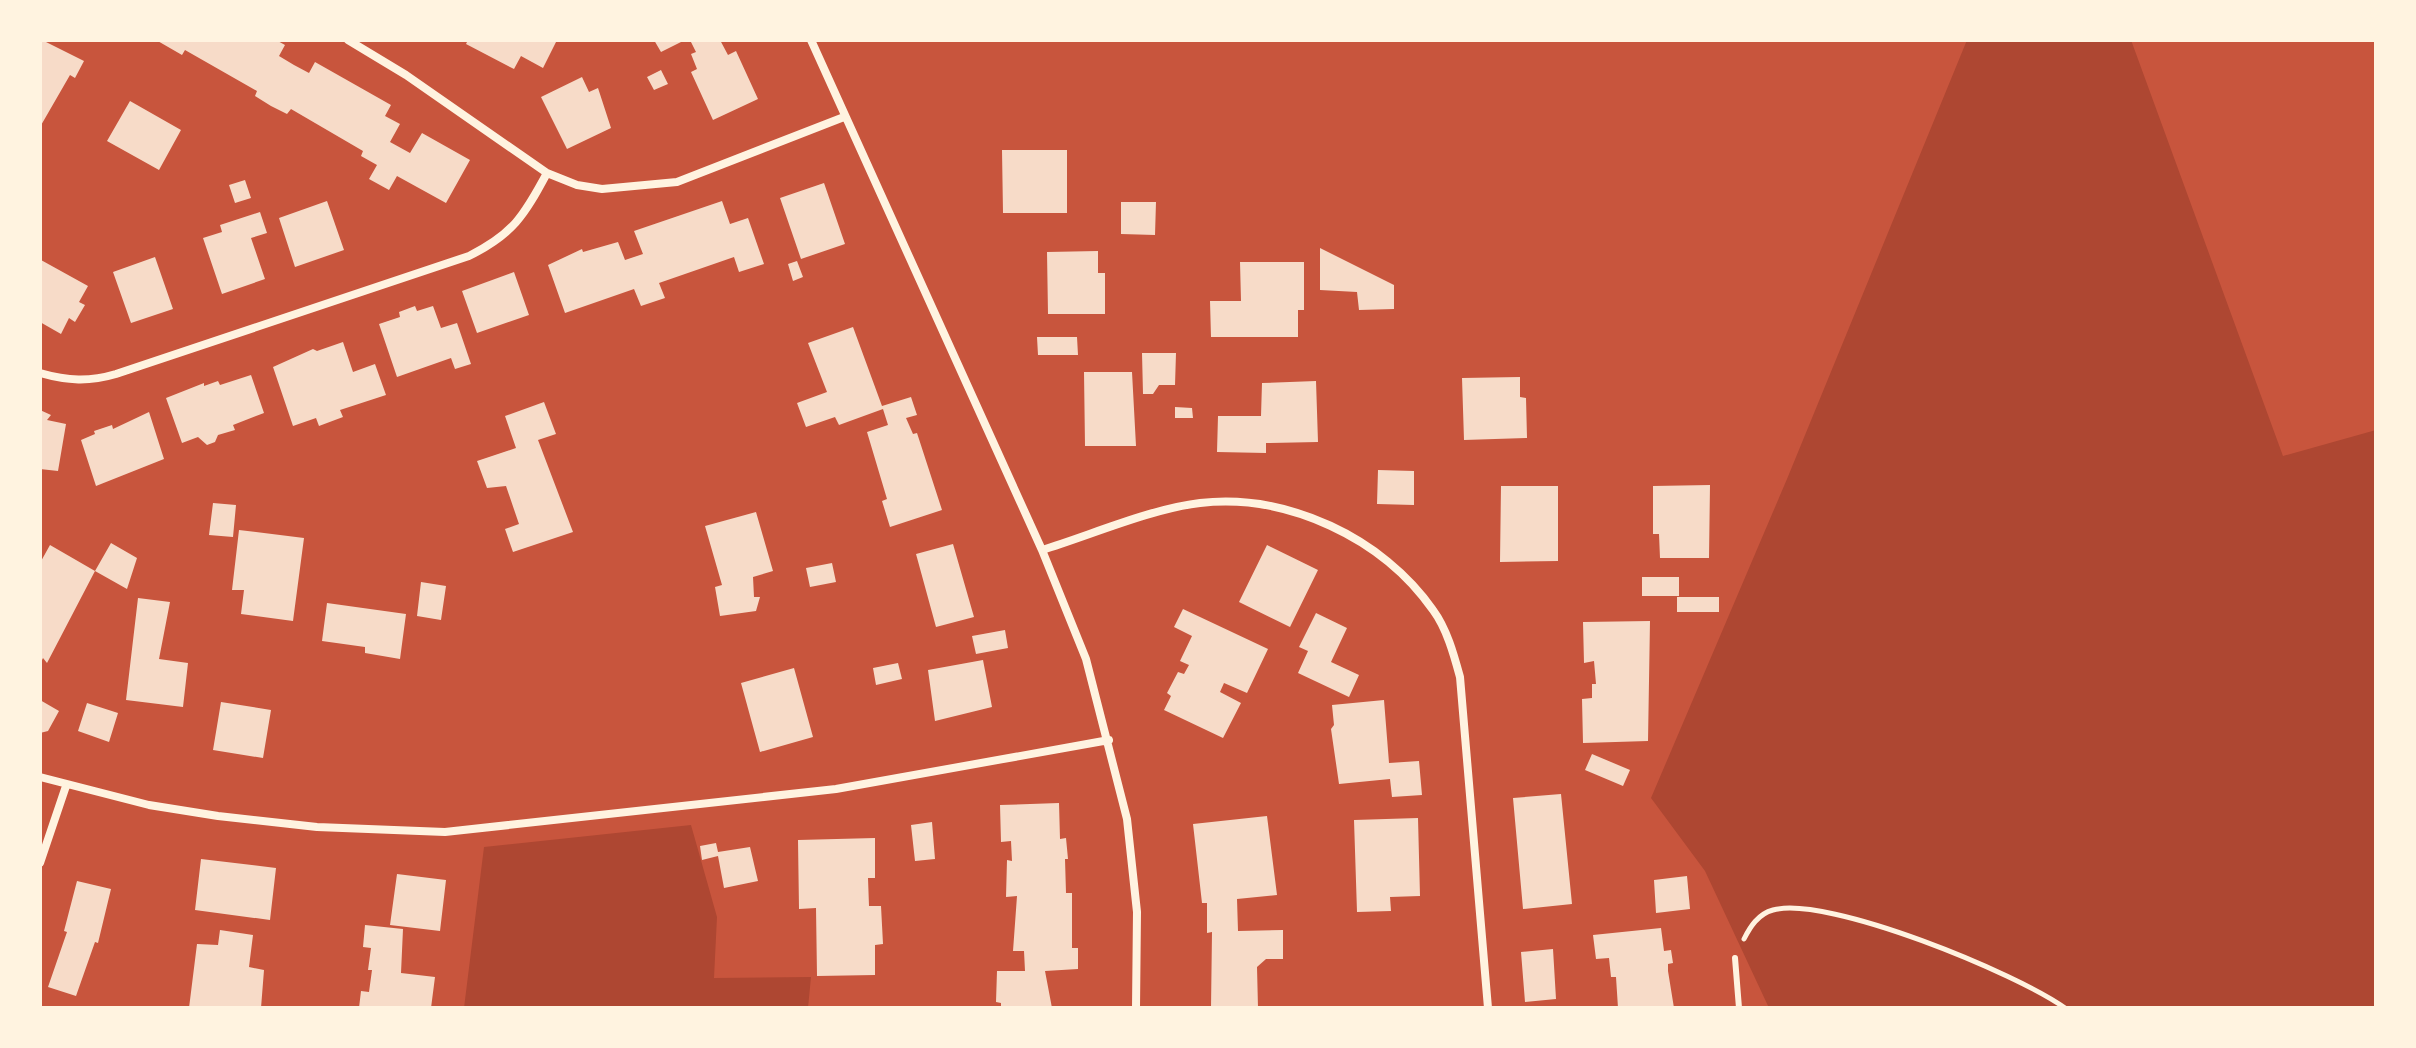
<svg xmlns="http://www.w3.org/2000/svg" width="2416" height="1048" font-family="'Noto Serif',serif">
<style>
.green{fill:#ae4732}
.building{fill:#f7dbc8}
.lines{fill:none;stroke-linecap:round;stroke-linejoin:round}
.path{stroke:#fff3e0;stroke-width:5}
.service{stroke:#fff3e0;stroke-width:6}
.minor{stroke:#fff3e0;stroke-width:8}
</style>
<rect width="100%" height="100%" fill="#c8553d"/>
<!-- green -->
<path class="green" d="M1967,40H2131L2283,456L2376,430V1008H1769L1705,871L1651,798L1787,479Z
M691,825L717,917L714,978L811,977L808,1008H464L484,847Z"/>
<!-- building -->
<path class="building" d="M42,40L84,61L75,78L70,75L40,127Z
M156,40H276L285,45L279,56L294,65L309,73L315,62L391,105L385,116L400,124L390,142L410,153L422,133L470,160L446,203L397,176L389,190L369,179L377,165L361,156L363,151L291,109L287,114L271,106L255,96L257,91L185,50L182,55Z
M468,40H557L543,68L521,56L514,69L466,44Z
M654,40H685L661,52Z
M690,40H720L728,55L736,51L758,99L713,120L691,72L697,69L691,54L696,52Z
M661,70L668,84L654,90L647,77Z
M582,77L589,92L598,88L611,128L567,149L541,97Z
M130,101L181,130L159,170L107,141Z
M1002,150H1067V213H1003Z
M245,180L251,198L235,203L229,185Z
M824,183L845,244L801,259L780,198Z
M327,201L344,250L295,267L279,218Z
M722,201L730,224L748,218L764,264L739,272L734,257L659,283L665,298L641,306L634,289L565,313L548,265L582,249L583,252L618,242L625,260L643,254L634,231Z
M1121,202H1156L1155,235L1121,234Z
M260,212L267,233L251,238L265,279L222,294L203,238L222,232L220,225Z
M1320,248L1394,285V309L1359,310L1357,292L1320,290Z
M1098,251V273H1105V314H1048L1047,252Z
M155,257L173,309L131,323L113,272Z
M41,260L88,286L79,302L85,305L75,322L69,318L61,334L40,322Z
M797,261L803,277L793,281L788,264Z
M1240,262H1304V310H1298V337H1211L1210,301H1241Z
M514,272L529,315L477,333L462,291Z
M415,306L417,311L433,306L441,328L457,323L471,364L455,369L451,358L397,377L379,324L400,317L399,312Z
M853,327L882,406L911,397L917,415L906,418L913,434L917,433L942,510L890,527L882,501L887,499L867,432L888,425L883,409L839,425L835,417L806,427L797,403L827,392L808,343Z
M1037,337H1077L1078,355H1038Z
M343,342L353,372L375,364L386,395L340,410L343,417L319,426L316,418L293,426L273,367L313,349L317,351Z
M1142,353H1176L1175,385H1159L1153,394H1143Z
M1084,372H1132L1136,446H1085Z
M251,375L264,413L233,425L235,430L218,435L215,442L207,445L198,437L182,443L166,398L204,383V386L218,381L220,385Z
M1520,377V397L1526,398L1527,438L1464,440L1462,378Z
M1316,381L1318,442L1266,443V453L1217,452L1218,416H1261L1262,383Z
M544,402L556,434L538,440L573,532L513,552L505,529L519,524L506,486L487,488L477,461L516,448L505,416Z
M1175,407L1192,408L1193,418H1175Z
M40,410L51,415L47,420L66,424L58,471L40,469Z
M149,412L164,459L96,486L81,440L95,434L94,431L112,425L113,429Z
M1378,470L1414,471V505L1377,504Z
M1710,485L1709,558H1660L1659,534H1653V486Z
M1501,486H1558V561L1500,562Z
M213,503L236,505L233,537L209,535Z
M756,512L773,571L753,577L754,597H760L756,611L720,616L715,587L722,585L705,526Z
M239,530L304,538L293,621L241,614L244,590H232Z
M111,543L137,558L127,589L95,571Z
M953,544L974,617L936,627L916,554Z
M50,545L95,571L47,663L43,658L40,664V563Z
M1267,545L1318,570L1290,627L1239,602Z
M832,563L836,582L810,587L806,568Z
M1642,577H1679V596H1642Z
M421,582L446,586L441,620L417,616Z
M1677,597H1719V612H1677Z
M138,598L170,602L159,659L188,663L183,707L126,700Z
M327,603L406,614L400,659L365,653V647L322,641Z
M1183,609L1268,649L1247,693L1224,683L1220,692L1241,703L1223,738L1164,710L1171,696L1167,693L1178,672L1184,674L1189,665L1180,661L1192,636L1174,627Z
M1316,613L1347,628L1331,662L1359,675L1349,697L1298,673L1308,651L1299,647Z
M1650,621L1648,741L1583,743L1582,699L1592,698V684H1596L1594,661L1584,663L1583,622Z
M1005,630L1008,648L976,654L972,636Z
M983,660L992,707L935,721L928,670Z
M898,663L902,679L876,685L873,668Z
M794,668L813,737L760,752L741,683Z
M40,700L59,711L48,731L40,733Z
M1384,700L1389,763L1419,761L1422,795L1392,797L1390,779L1339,784L1331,729L1334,725L1332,705Z
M221,702L271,710L263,758L213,750Z
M87,703L118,713L109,742L78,731Z
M1592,754L1630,770L1623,786L1585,770Z
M1561,794L1572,904L1523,909L1513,798Z
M1059,803L1060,839L1066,838L1068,859H1065L1066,893H1072V948H1078V969L1045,971L1052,1008H1001V1003L996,1002L997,971H1025L1024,951H1013L1017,896L1006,897L1007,860L1012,861L1011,841L1001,842L1000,805Z
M1267,816L1277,895L1237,899L1238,931L1283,930V959H1266L1257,967L1258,1008H1211L1212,932L1207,933V903H1202L1193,824Z
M1418,818L1420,896L1390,897L1391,911L1357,912L1354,820Z
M932,822L935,859L915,861L911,825Z
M875,838V878H868L869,906H881L883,944L875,945V975L817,976L816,908L799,909L798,840Z
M716,843L718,852L750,847L758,881L724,888L718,856L702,860L700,846Z
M201,859L276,868L270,920L195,910Z
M397,874L446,880L440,931L390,925Z
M1687,876L1690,909L1656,913L1654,880Z
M77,881L111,889L98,943L95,942L76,996L48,987L67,932L64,931Z
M365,925L403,929L401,973L435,977L431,1008H359L361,991L369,992L372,970H368L371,948L363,947Z
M1661,928L1664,951L1671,950L1673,963L1668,964V971L1674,1008H1618L1616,977H1611L1609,958L1596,959L1593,935Z
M220,930L253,935L249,967L264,970L261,1008H189L197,944L218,945Z
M1553,949L1556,999L1525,1002L1521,952Z"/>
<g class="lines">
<!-- path -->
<path class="path" d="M1744,939C1750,927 1758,914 1773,910C1828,895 2018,974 2065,1008"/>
<!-- service -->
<path class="service" d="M1735,958L1739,1008"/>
<!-- minor -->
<path class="minor" d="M348,40L406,75L547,173L577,185L602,189L677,182L844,117
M811,40L1042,550L1086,659L1127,819L1137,912L1136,1008
M40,373C68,381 89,382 116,374L469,256C513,234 524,216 547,173
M1042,550C1091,535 1150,509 1200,503C1287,493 1383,538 1433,610C1447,629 1454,655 1460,677L1488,1008
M40,777L149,805L218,816L317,827L445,832L836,789L1109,740
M40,863L66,786"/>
</g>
<!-- border -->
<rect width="2416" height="1048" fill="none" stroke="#fff3e0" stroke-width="84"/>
</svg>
